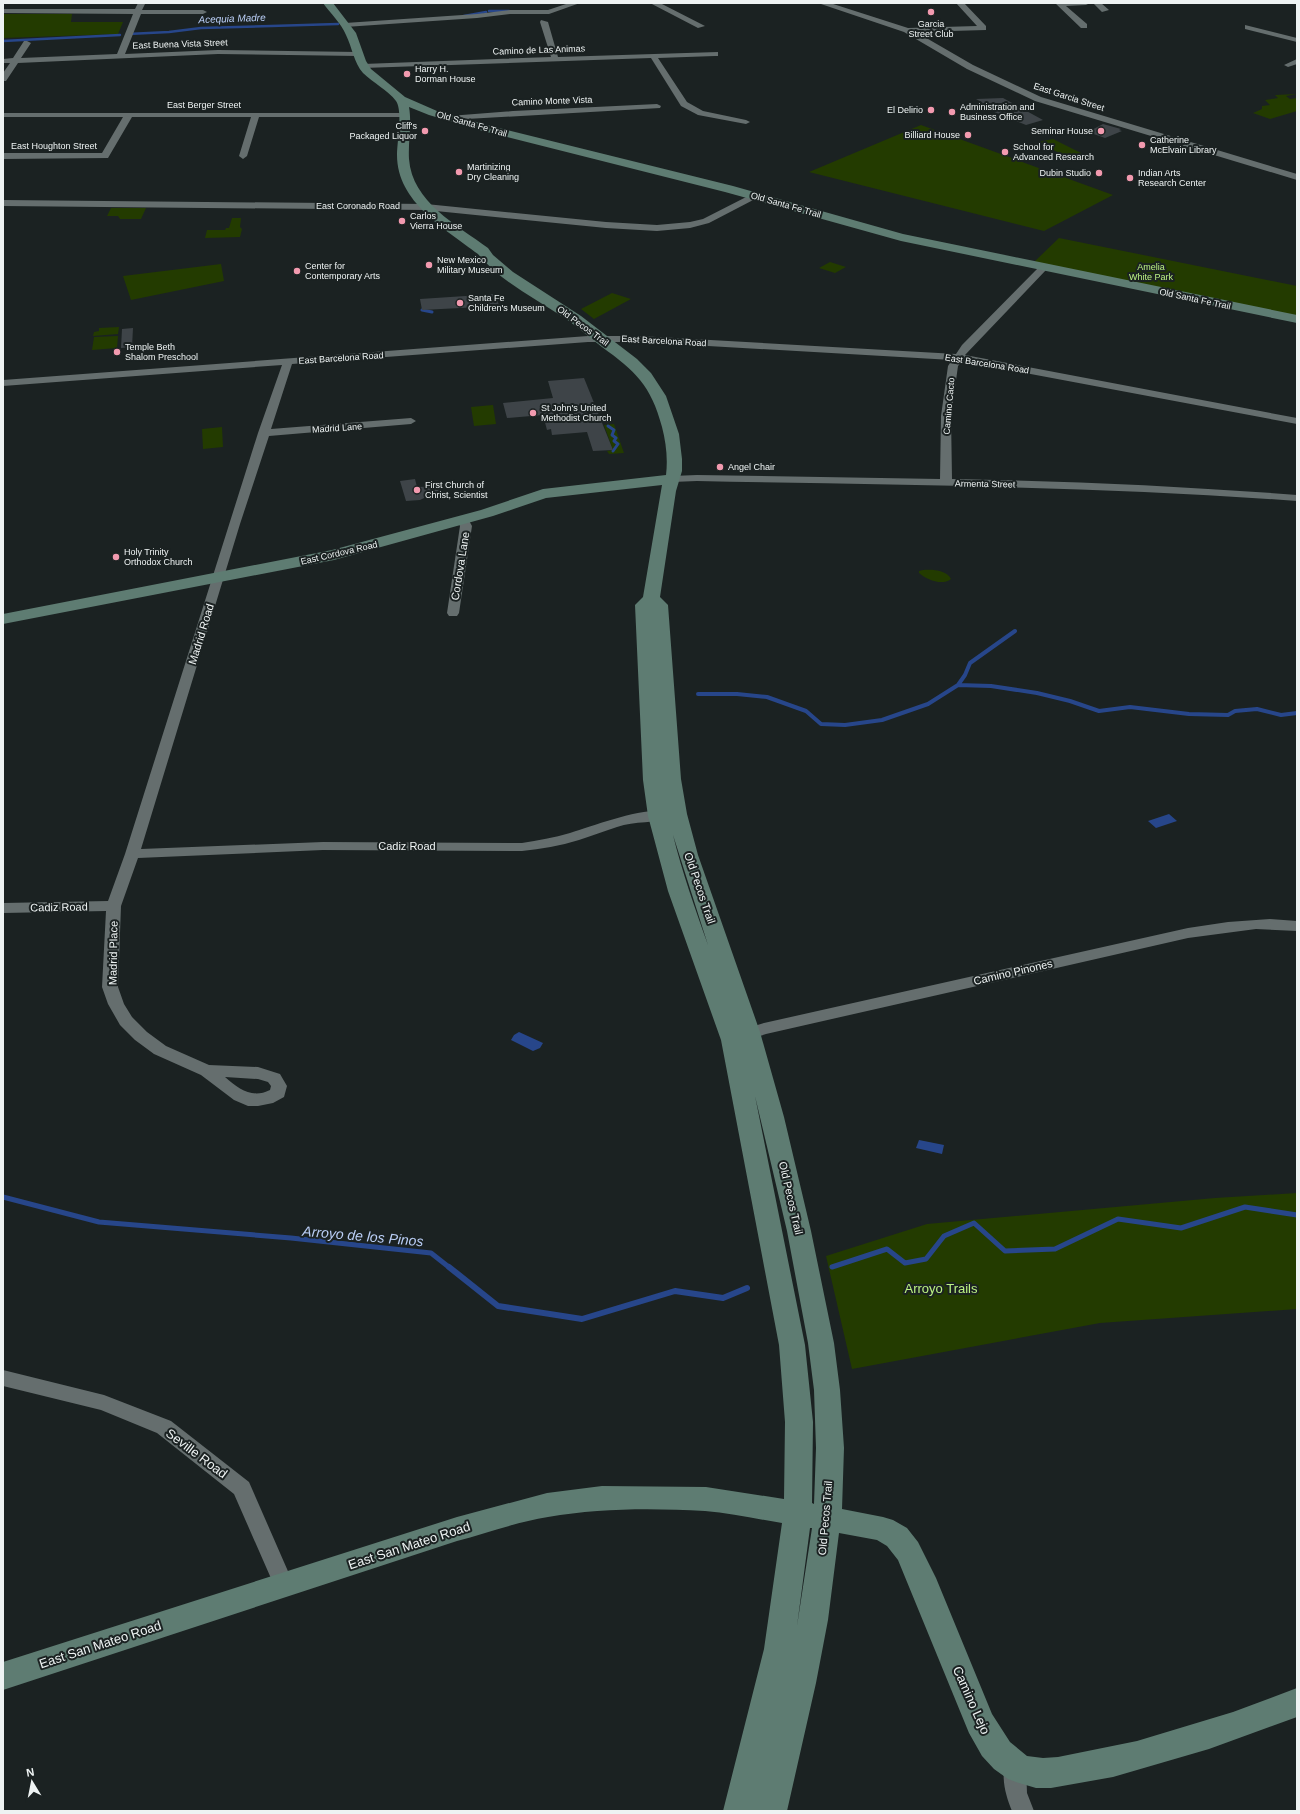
<svg xmlns="http://www.w3.org/2000/svg" width="1300" height="1814" font-family="Arial,sans-serif">
<style>
.green{fill:#233b00}
.water{fill:#27468a}
.lines{fill:none;stroke-linecap:round;stroke-linejoin:round}
.stream-far4{stroke:#27468a;stroke-width:2.5}
.stream-far3{stroke:#27468a;stroke-width:3}
.stream-far2{stroke:#27468a;stroke-width:4}
.stream-far1{stroke:#27468a;stroke-width:5}
.stream{stroke:#27468a;stroke-width:6}
.building{fill:#3e4448}
.street{fill:#656e6e;fill-rule:evenodd}
.secondary{fill:#5e7c72;fill-rule:evenodd}
.poi-dot{fill:#f29aaf;stroke:#1b2222;stroke-width:1.5}
.labels{text-anchor:middle;stroke-width:4;stroke-linejoin:round;paint-order:stroke}
.far-poi-label{font-size:9px;fill:#eef3f3;stroke:#1b2222;text-anchor:start}
.far-street-label{font-size:9px;fill:#eef3f3;stroke:#1b2222}
.far-park-label{font-size:9px;fill:#bbf183;stroke:#1b2222}
.far-water-label{font-size:10px;font-style:italic;fill:#bacef6;stroke:#1b2222}
.street-label{font-size:11px;fill:#eef3f3;stroke:#1b2222}
.near-park-label{font-size:13px;fill:#bbf183;stroke:#1b2222}
.near-street-label{font-size:13px;fill:#eef3f3;stroke:#1b2222}
.near-water-label{font-size:14px;font-style:italic;fill:#bacef6;stroke:#1b2222}
</style>
<rect width="100%" height="100%" fill="#1b2222"/>
<!-- green -->
<path class="green" d="M3,14H72L71,22H123L118,34L3,38Z
M1297,94L1286,96L1290,99L1297,98V111L1270,119L1253,113L1262,109V106L1270,105L1265,100L1278,98L1275,95Z
M921,125L1113,195L1044,231L809,172Z
M1053,139L1083,154L1067,157L1038,142Z
M111,208H146L141,219H120L118,216H107Z
M232,218H241L240,227L242,229L240,237L205,238L207,230H225L226,228H229Z
M1059,238L1297,286V316L1033,263Z
M830,262L846,267L835,273L819,268Z
M221,264L224,281L131,300L123,276Z
M612,293L631,299L594,319L581,309Z
M119,327L118,334L93,336L94,332L99,331V328Z
M118,336L117,348L92,350L94,337Z
M493,405L496,424L474,426L471,407Z
M614,424L624,453L609,454L607,451L613,450L604,425Z
M222,427L223,447L203,449L202,429Z
M923,570C932,569 947,570 951,579C942,586 927,580 919,573V571Z
M1297,1193V1309L1100,1323L852,1369L826,1256L927,1224L1215,1198Z"/>
<!-- water -->
<path class="water" d="M1169,814L1177,821L1156,828L1148,821Z
M519,1032L543,1043L540,1048L533,1051L511,1040L514,1035Z
M919,1140L944,1145L942,1154L916,1148Z"/>
<g class="lines">
<!-- stream-far4 -->
<path class="stream-far4" d="M489,11H509
M464,16L486,12
M128,34L169,32L201,28L338,24
M3,41L120,35"/>
<!-- stream-far3 -->
<path class="stream-far3" d="M422,310L432,312
M608,426L614,430L612,435L616,438L614,441L618,444L613,451"/>
<!-- stream-far2 -->
<path class="stream-far2" d="M958,685L991,686L1037,693L1070,701L1099,711L1130,707L1189,714L1228,715L1235,711L1257,709L1281,715L1297,713
M698,694H737L767,697L806,711L821,724L845,725L882,720L928,704L958,685L965,675L970,663L1015,631"/>
<!-- stream-far1 -->
<path class="stream-far1" d="M3,1197L99,1222L291,1238L431,1253L450,1268
M832,1267L887,1249L905,1263L926,1259L944,1236L974,1223L1005,1251L1055,1249L1118,1219L1181,1228L1245,1207L1297,1215"/>
<!-- stream -->
<path class="stream" d="M449,1267L498,1306L582,1319L675,1291L723,1298L747,1288"/>
</g>
<!-- building -->
<path class="building" d="M1003,98L1043,120L1026,125L975,104L983,103L976,99Z
M1103,124L1121,129L1119,130L1122,131L1105,138L1088,132Z
M496,294L499,306L422,310L420,299Z
M133,328L132,347L121,348L122,329Z
M584,378L613,450L593,451L587,432L552,435L551,429L547,430L543,415L507,418L503,403L553,398L548,381Z
M415,479L417,487L449,486L420,500L406,501L400,481Z"/>
<g class="lines">
<!-- street -->
<path class="street" d="M138,3L145,4L142,10H203L207,12L203,14H141L125,54L218,50L358,52L362,54L358,56L218,54L18,63L6,81H3V73L10,63H3V59L13,58L24,41H27L31,43L21,58L117,54L133,14L3,13V9H135Z
M569,3H580L549,14H510L477,18L345,27L341,25L345,23L477,14L510,10H548Z
M650,3H660L705,26L698,28Z
M818,3H830L908,28L977,26L956,3H964L986,26V30L916,32L973,65L1041,97L1297,174V180L1035,101L967,69L904,32Z
M1055,3H1090L1086,5L1066,6L1087,24V28H1081Z
M1093,3H1101L1109,10L1102,12Z
M541,20L548,22L558,57L718,52V56H715L658,58L687,102L703,111L746,120L750,122L746,124L698,115L681,106L651,58L363,68L359,66L363,64L551,57L540,22Z
M1245,25L1297,38V42L1245,29Z
M1297,59V64L1288,67L1284,65Z
M657,104L661,106L660,108L449,120L445,118L449,116L513,111Z
M3,113H404L408,115L404,117H259L247,156L243,159L239,156L251,117H132L108,158L3,159V153H102L123,117H3Z
M754,193L757,194L758,196L757,198L709,223L690,228L657,231L606,228L426,210L3,206V200L426,204L606,222L657,225L690,222L703,219Z
M1043,265L1048,268L1046,270L965,355L1297,418V424L962,361L958,366L951,416L952,479C1067,481 1182,486 1297,495V501C1097,486 897,485 697,481L672,482L666,479L672,476L697,475L940,479L941,416L948,366L952,360L639,342H588L292,364L271,429L411,418L416,421L411,424L269,436L240,524L141,849L323,842L522,843C538,840 554,838 570,833C597,825 646,805 674,812L676,815L674,818C655,823 635,821 617,827C604,831 592,836 579,840C560,846 541,849 522,851L323,850L138,858L121,906L118,987L124,1004L132,1017L147,1032L166,1046L209,1065L258,1067L280,1074L287,1086L284,1097L273,1103L258,1106H248L234,1100L201,1075L154,1054L135,1040L120,1025L108,1004L102,987L106,911L3,913V903L108,901L125,854L258,433L282,365L3,386V380L588,336H639L956,354L962,345L1040,266ZM225,1077L258,1079L268,1082L271,1086L270,1090C252,1099 239,1089 225,1077Z
M463,516L467,517L472,526L459,613L457,616H449L447,613L460,526L457,519Z
M1270,919L1297,921V931L1256,929L1188,938L766,1034L741,1042L735,1040L733,1036L735,1032L764,1023L1188,928L1228,922Z
M3,1370L104,1395L171,1421L249,1482L294,1585L291,1592L284,1594L277,1592L234,1494L157,1433L101,1410L3,1386Z
M1015,1754L1023,1757L1026,1765L1027,1793L1034,1811H1012C1005,1794 1000,1775 1007,1757Z"/>
<!-- secondary -->
<path class="secondary" d="M323,3H333L356,33L366,61L371,69L405,97L437,111L491,126L733,186L903,234L1297,315V323L901,241L725,192L483,131L429,115L409,107C412,124 408,142 409,159C412,202 457,225 488,248L493,255L513,272L581,316L637,359L651,373L666,396L679,434L682,459V471L676,491L660,597L668,605L681,779L687,814L698,855L760,1032L784,1117L811,1231L834,1343L840,1390L844,1448L842,1509L883,1517L893,1520L907,1528L918,1542L936,1578L992,1714L1010,1742L1027,1756L1043,1758L1058,1757L1137,1741L1233,1712L1297,1688V1717L1209,1749L1113,1777L1051,1788H1036L1019,1783L1008,1779L994,1769L982,1756L969,1733L898,1560L887,1546L877,1540L839,1533L828,1620L816,1683L787,1811H755L786,1682L755,1811H723L764,1649L782,1523C757,1519 730,1513 705,1511C653,1508 599,1508 548,1517C517,1522 487,1533 457,1541L3,1690V1662L457,1517L547,1493L602,1486L706,1487L784,1499L785,1422L779,1345L721,1040L668,891L648,816L643,780L635,605L643,597L662,485L546,498L493,516L334,560L3,624V614L332,550L481,510L543,489L666,475C668,459 666,442 662,427C651,385 635,371 602,347C590,338 578,327 566,319C536,299 501,282 478,254C445,229 397,202 397,155C397,142 403,111 396,101C388,90 373,83 363,73C354,63 352,47 346,35C341,23 330,13 323,3ZM673,835L708,945C695,908 682,872 673,835ZM755,1096L787,1231L808,1343L814,1390L816,1448L814,1504L812,1503L813,1422L805,1345ZM810,1528H812L797,1626Z"/>
</g>
<!-- markers -->
<g class="poi-dot">
<circle cx="931" cy="12" r="4"/>
<circle cx="407" cy="74" r="4"/>
<circle cx="931" cy="110" r="4"/>
<circle cx="952" cy="112" r="4"/>
<circle cx="425" cy="131" r="4"/>
<circle cx="1101" cy="131" r="4"/>
<circle cx="968" cy="135" r="4"/>
<circle cx="1142" cy="145" r="4"/>
<circle cx="1005" cy="152" r="4"/>
<circle cx="459" cy="172" r="4"/>
<circle cx="1099" cy="173" r="4"/>
<circle cx="1130" cy="178" r="4"/>
<circle cx="402" cy="221" r="4"/>
<circle cx="429" cy="265" r="4"/>
<circle cx="297" cy="271" r="4"/>
<circle cx="460" cy="303" r="4"/>
<circle cx="117" cy="352" r="4"/>
<circle cx="533" cy="413" r="4"/>
<circle cx="720" cy="467" r="4"/>
<circle cx="417" cy="490" r="4"/>
<circle cx="116" cy="557" r="4"/>
</g>
<g class="labels">
<!-- far-poi labels -->
<g class="far-poi-label">
<text x="931" y="27" text-anchor="middle">Garcia<tspan x="931" dy="10">Street Club</tspan></text>
<text x="415" y="72">Harry H.<tspan x="415" dy="10">Dorman House</tspan></text>
<text x="960" y="110">Administration and<tspan x="960" dy="10">Business Office</tspan></text>
<text x="923" y="113" text-anchor="end">El Delirio</text>
<text x="417" y="129" text-anchor="end">Cliff's<tspan x="417" dy="10">Packaged Liquor</tspan></text>
<text x="1093" y="134" text-anchor="end">Seminar House</text>
<text x="960" y="138" text-anchor="end">Billiard House</text>
<text x="1150" y="143">Catherine<tspan x="1150" dy="10">McElvain Library</tspan></text>
<text x="1013" y="150">School for<tspan x="1013" dy="10">Advanced Research</tspan></text>
<text x="467" y="170">Martinizing<tspan x="467" dy="10">Dry Cleaning</tspan></text>
<text x="1091" y="176" text-anchor="end">Dubin Studio</text>
<text x="1138" y="176">Indian Arts<tspan x="1138" dy="10">Research Center</tspan></text>
<text x="410" y="219">Carlos<tspan x="410" dy="10">Vierra House</tspan></text>
<text x="437" y="263">New Mexico<tspan x="437" dy="10">Military Museum</tspan></text>
<text x="305" y="269">Center for<tspan x="305" dy="10">Contemporary Arts</tspan></text>
<text x="468" y="301">Santa Fe<tspan x="468" dy="10">Children's Museum</tspan></text>
<text x="125" y="350">Temple Beth<tspan x="125" dy="10">Shalom Preschool</tspan></text>
<text x="541" y="411">St John's United<tspan x="541" dy="10">Methodist Church</tspan></text>
<text x="728" y="470">Angel Chair</text>
<text x="425" y="488">First Church of<tspan x="425" dy="10">Christ, Scientist</tspan></text>
<text x="124" y="555">Holy Trinity<tspan x="124" dy="10">Orthodox Church</tspan></text>
</g>
<!-- far-street labels -->
<g class="far-street-label">
<text transform="translate(180 44) rotate(-2)" y="3">East Buena Vista Street</text>
<text transform="translate(539 50) rotate(-2)" y="3">Camino de Las Animas</text>
<text transform="translate(1069 97) rotate(18)" y="3">East Garcia Street</text>
<text transform="translate(552 101) rotate(-2)" y="3">Camino Monte Vista</text>
<text x="204" y="108">East Berger Street</text>
<text transform="translate(472 124) rotate(16)" y="3">Old Santa Fe Trail</text>
<text x="54" y="149">East Houghton Street</text>
<text transform="translate(786 205) rotate(16)" y="3">Old Santa Fe Trail</text>
<text x="358" y="209">East Coronado Road</text>
<text transform="translate(1195 299) rotate(12)" y="3">Old Santa Fe Trail</text>
<text transform="translate(583 326) rotate(36)" y="3">Old Pecos Trail</text>
<text transform="translate(664 341) rotate(3)" y="3">East Barcelona Road</text>
<text transform="translate(341 358) rotate(-4)" y="3">East Barcelona Road</text>
<text transform="translate(987 364) rotate(9)" y="3">East Barcelona Road</text>
<text transform="translate(949 406) rotate(-85)" y="3">Camino Cacto</text>
<text transform="translate(337 428) rotate(-4)" y="3">Madrid Lane</text>
<text transform="translate(985 484) rotate(1)" y="3">Armenta Street</text>
<text transform="translate(339 553) rotate(-13)" y="3">East Cordova Road</text>
</g>
<!-- far-park labels -->
<g class="far-park-label">
<text x="1151" y="270">Amelia<tspan x="1151" dy="10">White Park</tspan></text>
</g>
<!-- far-water labels -->
<g class="far-water-label">
<text transform="translate(232 18) rotate(-2)" y="4">Acequia Madre</text>
</g>
<!-- street labels -->
<g class="street-label">
<text transform="translate(460 566) rotate(-81)" y="4">Cordova Lane</text>
<text transform="translate(201 634) rotate(-73)" y="4">Madrid Road</text>
<text x="407" y="850">Cadiz Road</text>
<text transform="translate(700 888) rotate(71)" y="4">Old Pecos Trail</text>
<text transform="translate(59 907) rotate(-1)" y="4">Cadiz Road</text>
<text transform="translate(113 953) rotate(-89)" y="4">Madrid Place</text>
<text transform="translate(1013 972) rotate(-13)" y="4">Camino Pinones</text>
<text transform="translate(791 1198) rotate(77)" y="4">Old Pecos Trail</text>
<text transform="translate(825 1518) rotate(-85)" y="4">Old Pecos Trail</text>
</g>
<!-- near-park labels -->
<g class="near-park-label">
<text x="941" y="1293">Arroyo Trails</text>
</g>
<!-- near-street labels -->
<g class="near-street-label">
<text transform="translate(197 1453) rotate(37)" y="5">Seville Road</text>
<text transform="translate(409 1545) rotate(-18)" y="5">East San Mateo Road</text>
<text transform="translate(100 1644) rotate(-18)" y="5">East San Mateo Road</text>
<text transform="translate(972 1700) rotate(66)" y="5">Camino Lejo</text>
</g>
<!-- near-water labels -->
<g class="near-water-label">
<text transform="translate(363 1236) rotate(5)" y="5">Arroyo de los Pinos</text>
</g>
</g>
<!-- border -->
<rect width="1300" height="1814" fill="none" stroke="#eef3f3" stroke-width="8"/>
<!-- north arrow -->
<g transform="translate(32 1782) rotate(350)" stroke="#1b2222" stroke-width="3" paint-order="stroke">
<path d="M0-3L7 15L0 10L-7 15Z" fill="#eef3f3"/>
<text y="-6" font-size="11" font-weight="bold" text-anchor="middle" fill="#eef3f3">N</text>
</g>
</svg>
